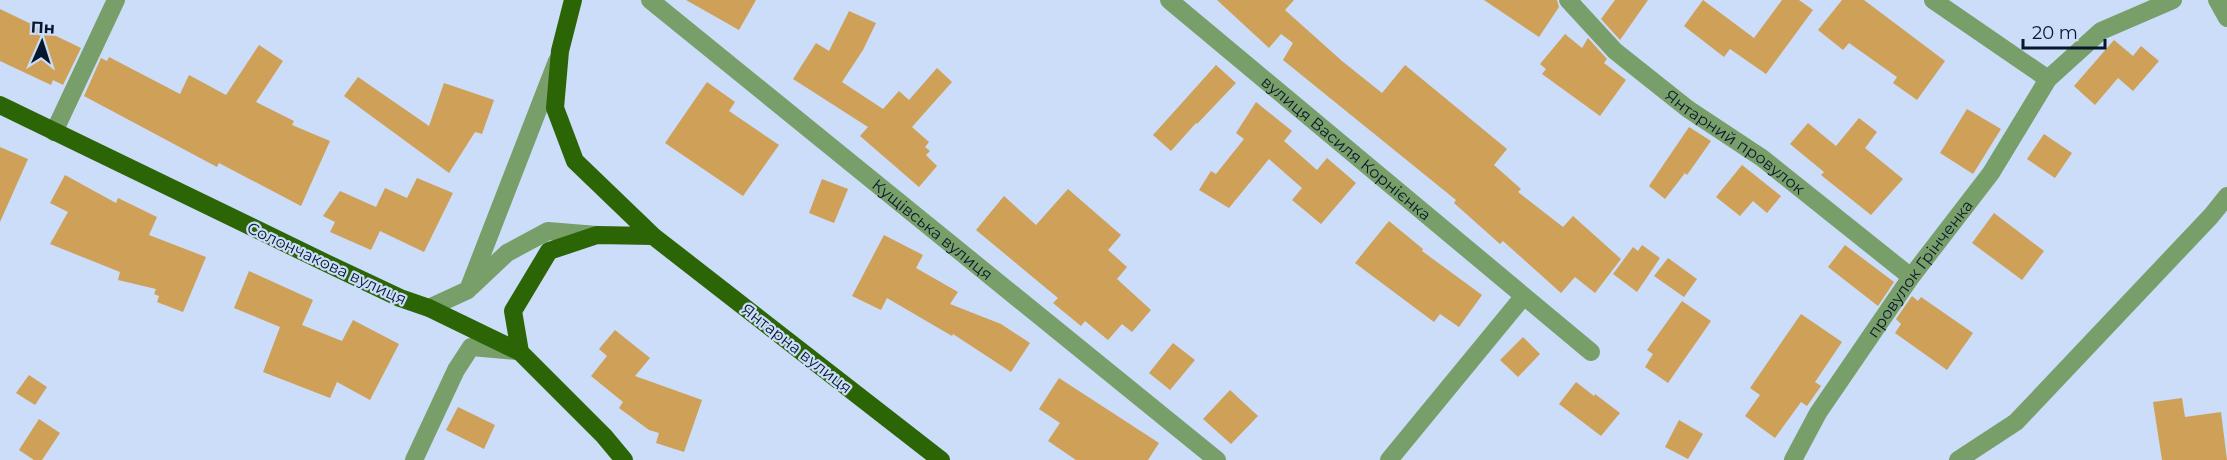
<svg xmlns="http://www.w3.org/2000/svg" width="2227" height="460" font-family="Montserrat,sans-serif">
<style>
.building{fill:#cea058}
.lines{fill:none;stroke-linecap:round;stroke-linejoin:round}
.minor{stroke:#789f69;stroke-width:18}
.major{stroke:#2b6506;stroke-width:18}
.labels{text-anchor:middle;stroke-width:4.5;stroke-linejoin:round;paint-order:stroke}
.street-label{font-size:16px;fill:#07172f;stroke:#cbddf8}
</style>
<rect width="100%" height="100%" fill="#cbddf8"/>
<!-- building -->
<path class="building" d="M686,0H756L739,30Z
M1217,0H1294L1285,10L1342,61L1382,93L1405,65L1507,149L1494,165L1521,189L1518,192L1563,227L1573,216L1621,259L1595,293L1575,277L1561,293L1503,241L1500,244L1454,203L1456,200L1283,60L1293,43L1281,34L1269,48Z
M1484,0H1557L1559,7L1539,37Z
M1615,0H1648L1620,40L1601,19Z
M1703,0L1754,38L1782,0H1799L1813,10L1766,74L1730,49L1724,57L1684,26Z
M1842,0H1864L1945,61L1917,100L1893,83L1897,77L1849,43L1843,50L1818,30Z
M0,9L81,48L63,85L53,80L51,85L0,61Z
M849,11L876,23L863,50L842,82L883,109L899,91L909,100L937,68L952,82L912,127L929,142L925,147L930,151L926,155L937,166L919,187L860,136L868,127L793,79L816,43L829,51Z
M1565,34L1582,48L1588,38L1607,59L1604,63L1626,80L1600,116L1542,74L1546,69L1540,64Z
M2114,40L2133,56L2141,46L2159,61L2133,91L2118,78L2095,105L2074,86Z
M259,45L283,61L256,102L294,121L292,125L330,141L301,206L219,163L217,167L84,96L101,58L107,61L109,57L180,94L189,75L226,95Z
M1216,65L1236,83L1197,124L1196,123L1171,151L1153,135Z
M358,77L429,126L444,83L494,100L482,134L475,132L449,173L344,96Z
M707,82L735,102L729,111L779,145L743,196L665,143Z
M1256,102L1292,131L1284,141L1317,170L1327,158L1356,183L1321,224L1292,200L1302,188L1269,159L1229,208L1199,190L1211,171L1216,174L1244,139L1236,133Z
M1967,109L2001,129L1973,174L1940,153Z
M1859,118L1877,132L1865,148L1903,179L1871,215L1821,175L1824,172L1790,144L1808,123L1836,146Z
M1689,127L1711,141L1687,175L1685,173L1665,199L1649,186Z
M2044,134L2072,153L2055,178L2027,159Z
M0,147L28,159L0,222Z
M1742,165L1781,196L1767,213L1753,201L1740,216L1716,197Z
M65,175L116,203L118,198L157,217L149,235L206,257L183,312L157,302L159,296L154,294L156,289L118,280L120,272L50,244L68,212L50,203Z
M417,178L453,193L424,252L380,231L371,250L330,232L335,222L323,216L340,191L376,207L385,188L407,198Z
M822,179L848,189L834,223L809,213Z
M1068,189L1121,235L1108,250L1127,267L1117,279L1151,310L1132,332L1122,324L1108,340L1085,321L1081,326L1053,303L1058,298L976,230L1004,196L1036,225Z
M1994,213L2044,251L2022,280L1972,243Z
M1389,221L1423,249L1422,251L1482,295L1459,327L1440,314L1434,322L1355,263Z
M884,235L923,255L916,268L958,292L950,304L1001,324L1030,343L1011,372L953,334L952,336L887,298L881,310L852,296Z
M1642,245L1660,258L1637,292L1613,274L1633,247L1638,251Z
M1845,245L1894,282L1878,306L1828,267Z
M1668,258L1697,279L1684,297L1654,276Z
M249,271L313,300L302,325L342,341L353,320L399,344L370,400L337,382L330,398L263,372L280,327L234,308Z
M1912,296L1918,301L1921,297L1973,333L1947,370L1895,333L1901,324L1896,319Z
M1682,301L1711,321L1668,383L1645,367L1653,354L1647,350Z
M1801,314L1842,342L1815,382L1821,386L1807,406L1801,402L1775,438L1745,416L1760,395L1750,388Z
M615,330L650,358L635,376L702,400L684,452L656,443L659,433L649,430L619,408L623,402L591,376L607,356L599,349Z
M1523,337L1540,354L1518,377L1500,360Z
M1173,343L1195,360L1170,390L1149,373Z
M29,375L47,387L35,405L16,393Z
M1059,378L1159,443L1148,460H1076L1048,441L1060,423L1039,409Z
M1576,382L1594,396L1595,394L1620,413L1601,436L1559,404Z
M1230,390L1258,416L1231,444L1203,419Z
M2182,398L2185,417L2221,412L2227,460H2162L2153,402Z
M458,407L495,425L484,449L446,430Z
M39,419L60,433L42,460H34L19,450Z
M1679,420L1703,434L1688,459L1665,447Z"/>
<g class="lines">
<!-- minor -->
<g class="minor">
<path id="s1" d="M650,0L1217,460"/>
<path id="s2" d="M1169,0L1591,352"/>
<path id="s3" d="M1568,0L1615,51L1688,109L1762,158L1911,277"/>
<path d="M1933,0L2048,79"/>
<path d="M2217,0L2227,18"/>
<path d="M54,132L116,0"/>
<path d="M471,287L507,253L548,231L597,235"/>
<path d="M429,308L468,290L557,61"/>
<path d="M414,460L456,370L471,347L516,351"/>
<path d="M1389,460L1523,297"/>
<path id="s4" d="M1793,460L1818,413L1911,277L1991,173L2048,79L2101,31L2173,0"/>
<path d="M1958,460L2016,422L2211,216L2227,196"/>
</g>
<!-- major -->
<path class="major" d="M0,105L326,263L400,298L429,308L520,352L604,436L624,460
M653,236L941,460
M520,352L513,311L549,251L597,235L653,236L575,161L555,108L560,51L573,0"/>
</g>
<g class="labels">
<!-- street labels -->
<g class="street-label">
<text dy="6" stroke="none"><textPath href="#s3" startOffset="220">Янтарний провулок</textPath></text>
<text dy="6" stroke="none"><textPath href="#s2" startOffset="231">вулиця Василя Корнієнка</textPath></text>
<text dy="6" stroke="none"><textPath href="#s1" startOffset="364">Кущівська вулиця</textPath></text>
<text transform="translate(327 263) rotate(25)" y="6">Солончакова вулиця</text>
<text dy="6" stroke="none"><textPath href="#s4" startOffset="230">провулок Грінченка</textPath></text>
<text transform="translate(797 348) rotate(38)" y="6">Янтарна вулиця</text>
</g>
</g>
<!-- north arrow -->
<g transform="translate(42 42) rotate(3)" stroke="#cbddf8" stroke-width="4.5" paint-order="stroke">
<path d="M0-4.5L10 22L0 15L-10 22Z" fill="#07172f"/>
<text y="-9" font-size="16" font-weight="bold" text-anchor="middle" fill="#07172f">Пн</text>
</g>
<!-- scale -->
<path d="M2023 39v9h82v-9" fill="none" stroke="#07172f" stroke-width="3"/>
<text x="2032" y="39" font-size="18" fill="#07172f" stroke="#cbddf8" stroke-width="4.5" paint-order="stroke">20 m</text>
</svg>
